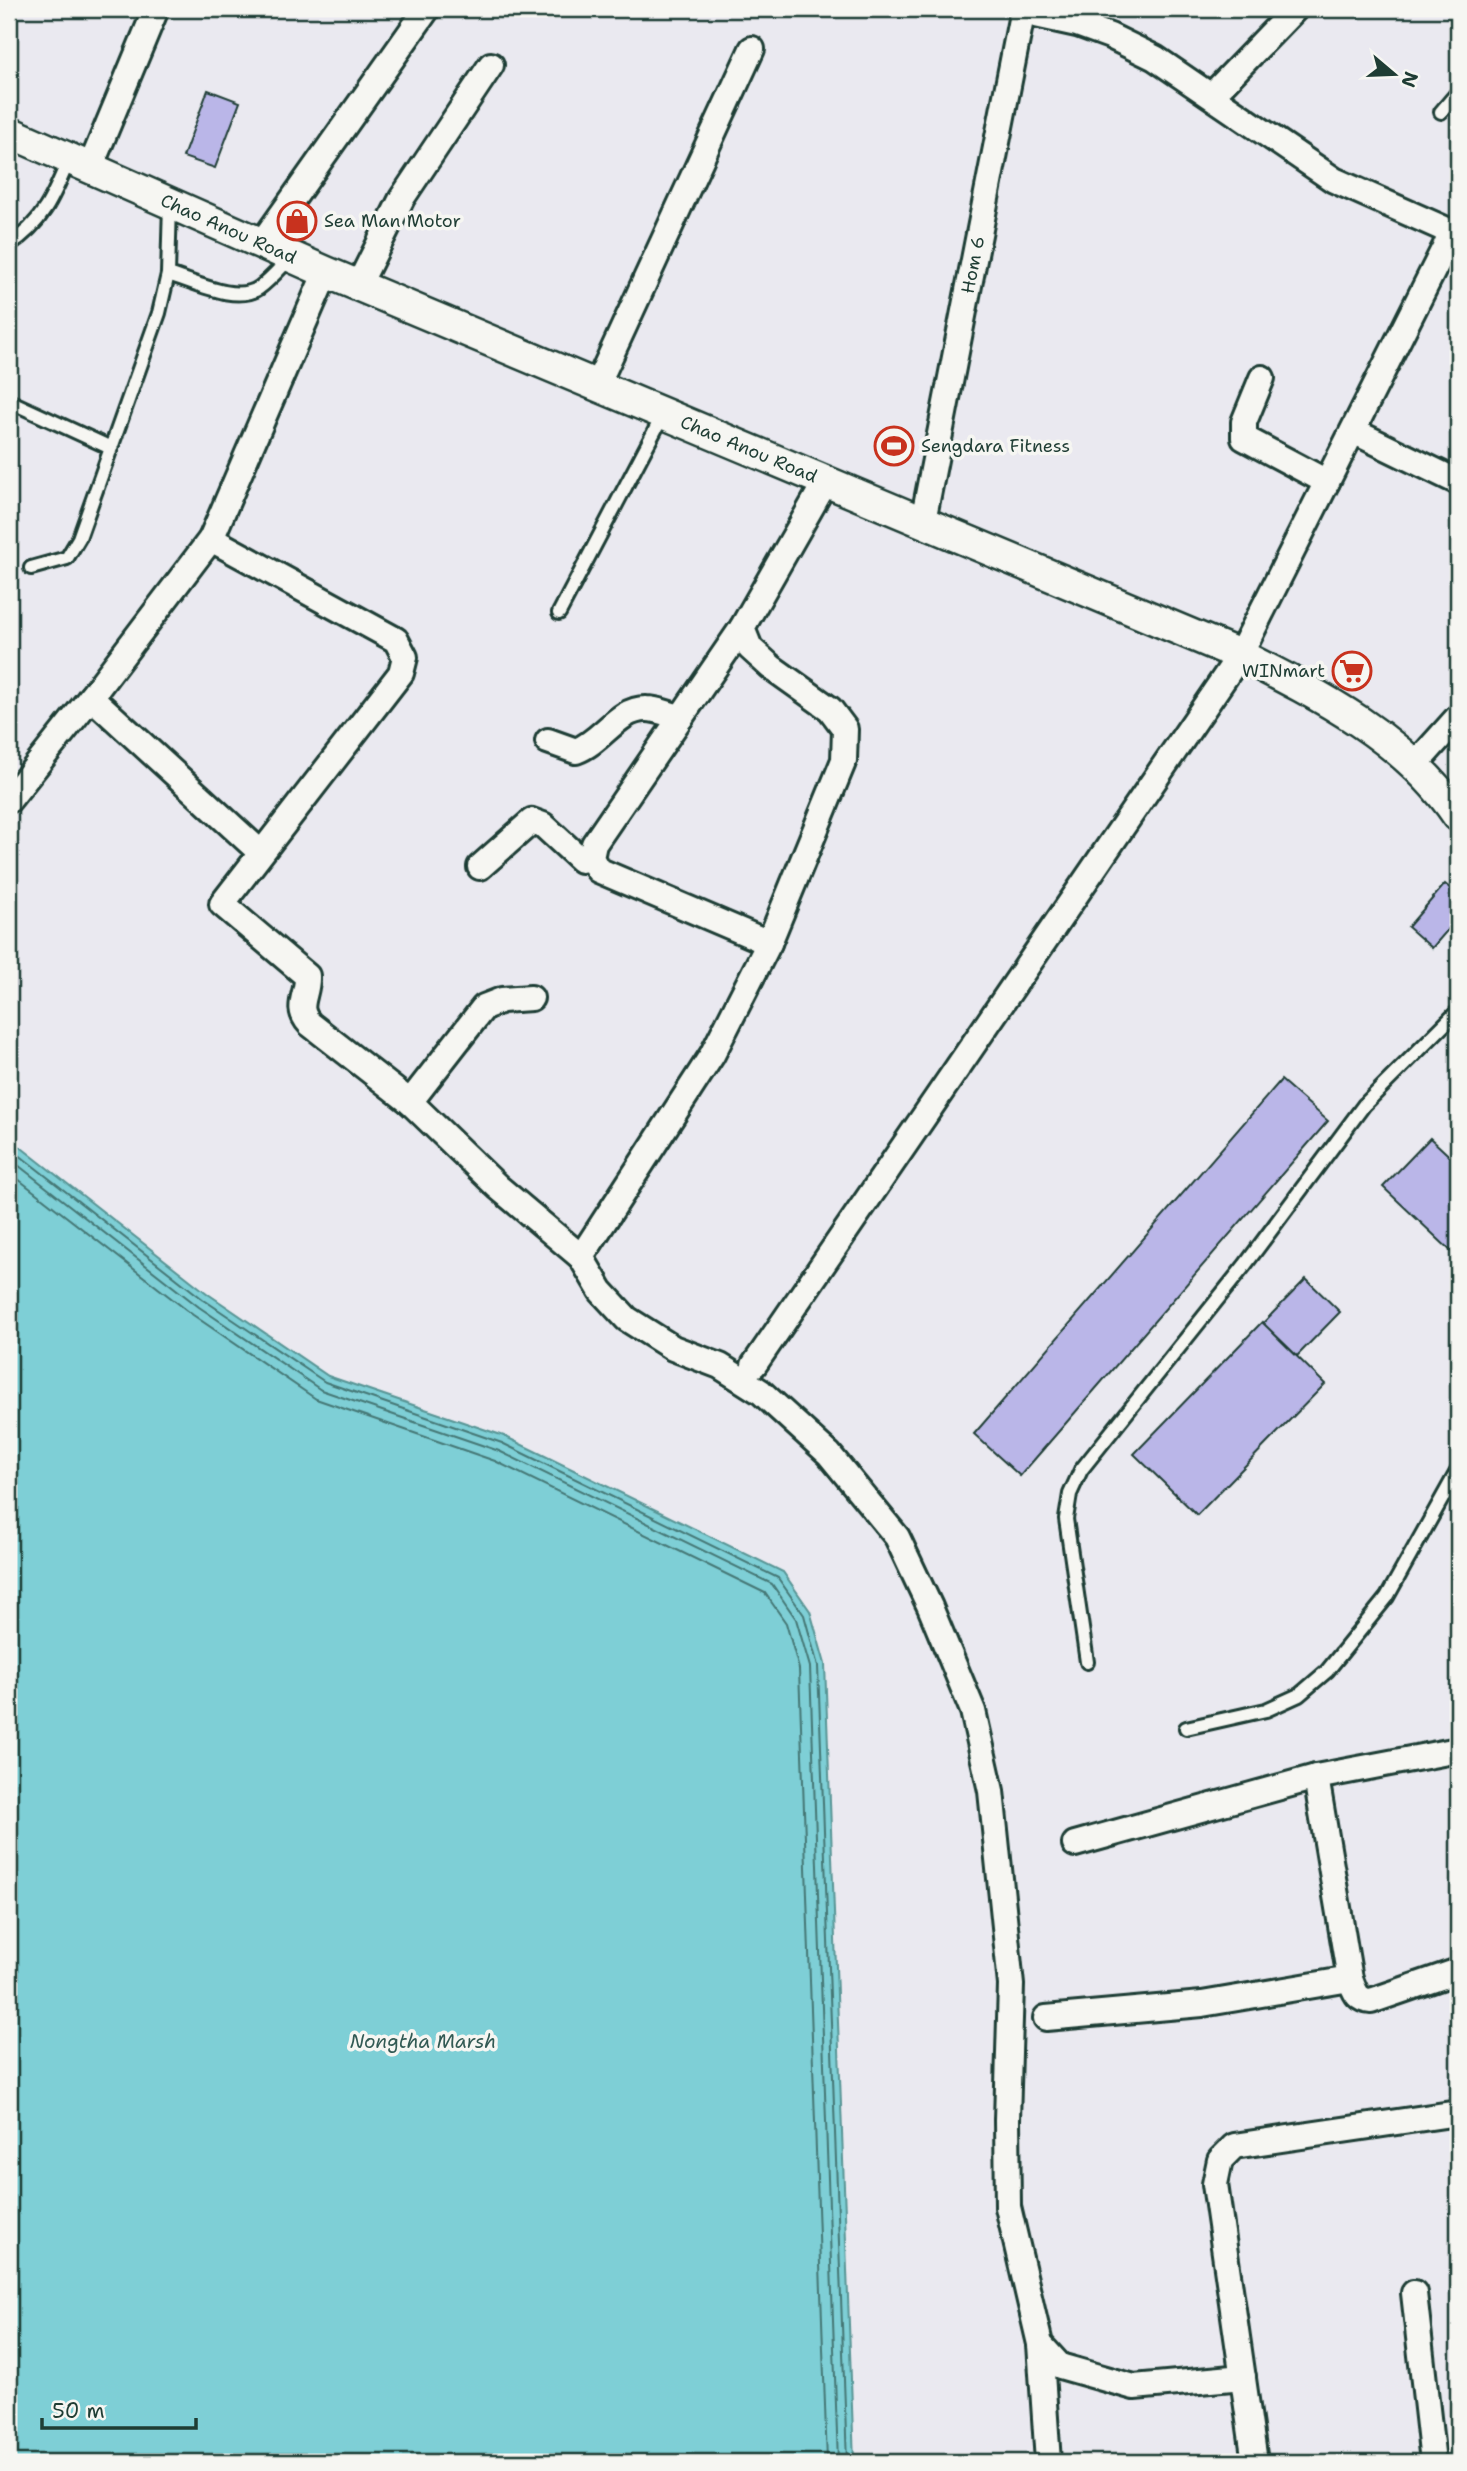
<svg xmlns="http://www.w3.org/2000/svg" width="1467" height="2471" font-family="'Shantell Sans',sans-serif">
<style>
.water{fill:#7ecfd6;stroke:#589595;stroke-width:2}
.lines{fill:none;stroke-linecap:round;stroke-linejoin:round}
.shore{stroke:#457775;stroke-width:2}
.building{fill:#bab6e8;stroke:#1f3d34;stroke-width:2}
.service-casing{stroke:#1f3d34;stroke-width:18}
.minor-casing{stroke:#1f3d34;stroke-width:30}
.tertiary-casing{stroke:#1f3d34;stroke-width:35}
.service{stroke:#f6f6f2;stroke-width:12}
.minor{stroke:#f6f6f2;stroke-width:24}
.tertiary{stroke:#f6f6f2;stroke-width:30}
.labels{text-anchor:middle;stroke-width:7;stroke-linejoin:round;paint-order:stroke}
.poi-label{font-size:18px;fill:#1f3d34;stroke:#f6f6f2;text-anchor:start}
.street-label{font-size:18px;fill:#1f3d34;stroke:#f6f6f2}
.water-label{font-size:19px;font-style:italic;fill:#325a54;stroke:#f6f6f2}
</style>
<rect width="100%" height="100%" fill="#eae9f0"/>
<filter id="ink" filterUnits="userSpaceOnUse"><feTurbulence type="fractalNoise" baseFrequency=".0143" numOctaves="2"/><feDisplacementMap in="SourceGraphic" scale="14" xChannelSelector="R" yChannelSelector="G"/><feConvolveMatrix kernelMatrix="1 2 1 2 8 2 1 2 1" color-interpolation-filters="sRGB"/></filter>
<g filter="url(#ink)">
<!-- water -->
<path class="water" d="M9,1138L208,1294L328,1376L504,1436L783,1572L810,1611L825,1664L854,2462H9Z"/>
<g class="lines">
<!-- shore -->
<path class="shore" d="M9,1147L204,1300L325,1382L502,1443L778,1578L804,1615L818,1666L847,2462
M9,1158L199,1307L321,1390L499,1451L772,1584L796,1619L810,1667L838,2462
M9,1172L193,1315L316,1399L495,1461L765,1593L786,1623L799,1669L827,2462"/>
</g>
<!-- building -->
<path class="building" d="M208,90L240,102L215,168L183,157Z
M1445,884L1458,895V918L1432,948L1408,927Z
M1281,1080L1328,1121L1020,1476L974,1434Z
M1430,1138L1458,1164V1247L1453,1253L1383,1187Z
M1306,1279L1340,1312L1297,1356L1263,1323Z
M1262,1322L1325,1384L1197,1515L1134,1454Z"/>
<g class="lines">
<defs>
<path id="service" d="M1441,112L1458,92
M9,245C43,223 54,195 69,159
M168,274C193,281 236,304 259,288C271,279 281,267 291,257
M9,401L111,448
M31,568L67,558L79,538L159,313L168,274L170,204
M559,613L663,415
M1087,1662L1066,1519L1070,1494L1081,1470L1245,1265L1364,1105L1458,1011
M1186,1728L1266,1710L1299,1695L1327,1671L1387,1597L1458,1470"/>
<g id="minor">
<path d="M1022,12L1077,24L1110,36L1155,58L1334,180L1458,235"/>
<path d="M1212,95L1295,9"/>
<path d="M90,168L156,9"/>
<path d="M261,244L427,9"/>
<path d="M358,286L402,198L491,65"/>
<path d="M1262,378L1244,422V438L1327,482"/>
<path d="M597,385L752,49"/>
<path d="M1353,431L1458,482"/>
<path id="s1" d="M923,521L1023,9"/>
<path d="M211,539L396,640L405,657L401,673L222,904L307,976C308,996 294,1007 310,1024L410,1102L498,1187L581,1257L601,1291L627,1319L673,1348L720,1366L761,1392L829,1454L897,1537L930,1607L973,1711L991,1791L1011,1985L1007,2120L1008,2207L1040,2344L1060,2366L1134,2387L1243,2377"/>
<path d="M742,628L594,844L591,858L598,870L769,943"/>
<path d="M91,697L260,852"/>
<path d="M548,741L576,751C603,741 618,708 647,709C658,709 670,715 681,717"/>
<path d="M1414,766L1458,717"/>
<path d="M9,800L91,697L211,539L326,272"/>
<path d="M480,867L532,821L543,825L581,860L591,858"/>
<path d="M410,1102L484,1007L502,1000L531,998"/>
<path d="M581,1257L712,1055L769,943L844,760L845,729L830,709L771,667L750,648L742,628L826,481"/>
<path d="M754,1365L1240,655L1452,233"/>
<path d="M1316,1777L1350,1979"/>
<path d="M1075,1844L1316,1777L1458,1750"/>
<path d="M1046,2018L1202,2004L1350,1979C1355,1991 1356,2000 1371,2001L1458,1971"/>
<path d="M1414,2293L1433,2462"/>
<path d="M1040,2344L1048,2462"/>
<path d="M1255,2462L1215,2184L1220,2160L1234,2146L1458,2113"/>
</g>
<g id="tertiary">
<path id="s2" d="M9,132L326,272L1240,655C1321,696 1406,739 1458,816"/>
</g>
</defs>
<!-- service casing -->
<use href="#service" class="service-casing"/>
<!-- minor casing -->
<use href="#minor" class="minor-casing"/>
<!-- tertiary casing -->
<use href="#tertiary" class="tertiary-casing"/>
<!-- service -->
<use href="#service" class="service"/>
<!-- minor -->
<use href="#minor" class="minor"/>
<!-- tertiary -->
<use href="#tertiary" class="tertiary"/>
</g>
</g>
<!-- icons -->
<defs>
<symbol id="shop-ring" viewBox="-11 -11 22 22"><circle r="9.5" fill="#f6f6f2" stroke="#c8321e" stroke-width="1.5"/><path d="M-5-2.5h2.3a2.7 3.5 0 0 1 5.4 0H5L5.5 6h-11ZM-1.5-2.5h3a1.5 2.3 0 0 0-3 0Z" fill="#c8321e"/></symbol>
<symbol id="stadium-ring" viewBox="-11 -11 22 22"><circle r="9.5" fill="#f6f6f2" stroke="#c8321e" stroke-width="1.5"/><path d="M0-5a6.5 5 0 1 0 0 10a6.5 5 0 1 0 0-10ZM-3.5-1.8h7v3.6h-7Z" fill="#c8321e"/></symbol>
<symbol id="supermarket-ring" viewBox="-11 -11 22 22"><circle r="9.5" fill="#f6f6f2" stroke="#c8321e" stroke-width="1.5"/><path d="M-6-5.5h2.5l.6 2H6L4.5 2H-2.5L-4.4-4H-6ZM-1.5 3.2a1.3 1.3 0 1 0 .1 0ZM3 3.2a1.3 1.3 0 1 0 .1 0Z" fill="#c8321e"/></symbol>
</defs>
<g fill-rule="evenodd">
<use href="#shop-ring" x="275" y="199" width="44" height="44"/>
<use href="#stadium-ring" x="872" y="424" width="44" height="44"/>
<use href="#supermarket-ring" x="1330" y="649" width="44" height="44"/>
</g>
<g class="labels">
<!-- poi labels -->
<g class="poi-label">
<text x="324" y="227">Sea Man Motor</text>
<text x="921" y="452">Sengdara Fitness</text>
<text x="1325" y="677" text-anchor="end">WINmart</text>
</g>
<!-- street labels -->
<g class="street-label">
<text dy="6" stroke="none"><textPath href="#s2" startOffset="240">Chao Anou Road</textPath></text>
<text dy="6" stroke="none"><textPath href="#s1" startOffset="261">Hom 6</textPath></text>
<text dy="6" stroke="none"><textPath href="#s2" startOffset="805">Chao Anou Road</textPath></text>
</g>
<!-- water labels -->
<g class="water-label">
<text x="423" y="2048">Nongtha Marsh</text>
</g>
</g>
<!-- margin -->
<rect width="1467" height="2471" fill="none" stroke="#f6f6f2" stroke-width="35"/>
<rect x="18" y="18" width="1432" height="2436" fill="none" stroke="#1f3d34" stroke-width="2.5" filter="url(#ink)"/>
<!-- north arrow -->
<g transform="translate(1394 74) rotate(109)" stroke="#f6f6f2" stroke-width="5" paint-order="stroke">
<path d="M0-5L12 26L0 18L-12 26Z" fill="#1f3d34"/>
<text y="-10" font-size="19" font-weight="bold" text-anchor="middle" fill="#1f3d34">N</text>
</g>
<!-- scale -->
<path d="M42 2418v10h154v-10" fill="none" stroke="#1f3d34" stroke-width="3.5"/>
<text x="52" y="2418" font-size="21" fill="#1f3d34" stroke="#f6f6f2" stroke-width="5" paint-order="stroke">50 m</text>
</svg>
